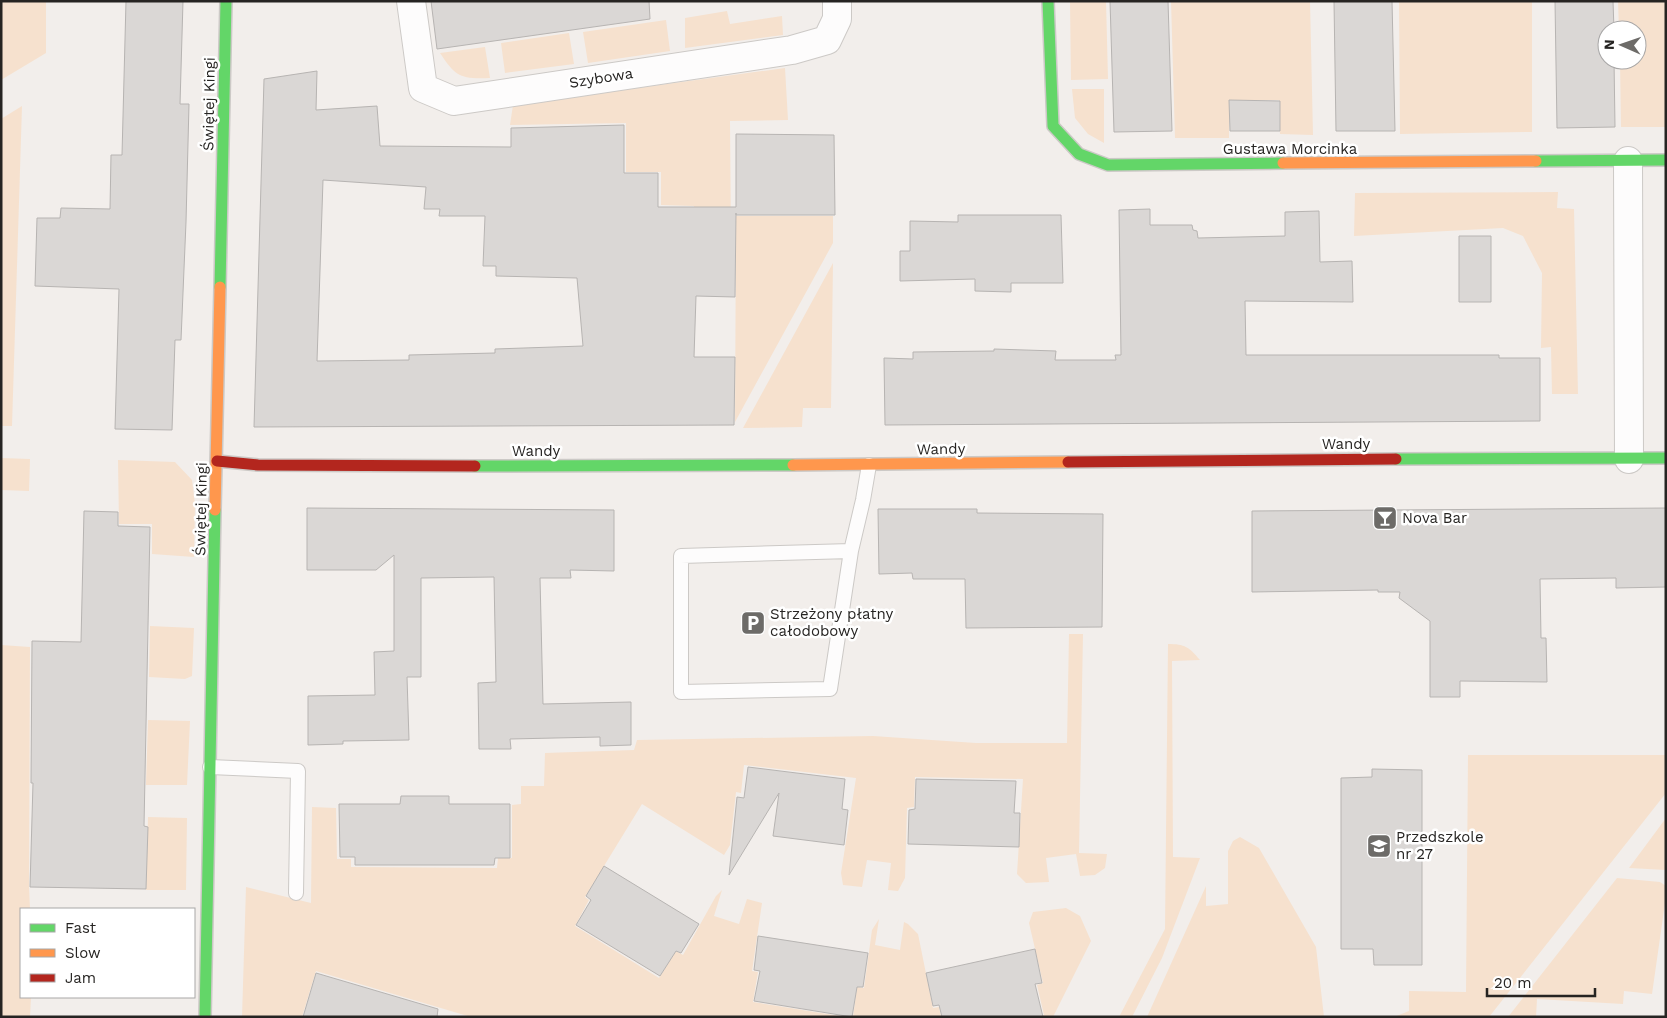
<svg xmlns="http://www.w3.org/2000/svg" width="1667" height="1018" font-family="'Work Sans',sans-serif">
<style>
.green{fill:#f6e1ce}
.building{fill:#dad7d5;stroke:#b7b4b2;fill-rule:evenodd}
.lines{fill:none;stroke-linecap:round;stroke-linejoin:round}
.lane-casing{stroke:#ccc9c6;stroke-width:16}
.street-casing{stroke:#ccc9c6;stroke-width:30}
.fast-casing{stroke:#ccc9c6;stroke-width:14}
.slow-casing{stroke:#ccc9c6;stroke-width:14}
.jam-casing{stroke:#ccc9c6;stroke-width:14}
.lane{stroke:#fdfcfc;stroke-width:14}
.street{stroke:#fdfcfc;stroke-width:28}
.fast{stroke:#63d668;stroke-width:11}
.slow{stroke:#ff974d;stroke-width:11}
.jam{stroke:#b3261e;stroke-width:11}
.labels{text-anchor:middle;stroke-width:5;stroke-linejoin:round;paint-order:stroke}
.street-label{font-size:15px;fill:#262422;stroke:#fff}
.poi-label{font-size:15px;fill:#262422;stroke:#fff;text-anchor:start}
</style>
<rect width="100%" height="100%" fill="#f2eeeb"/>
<!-- green -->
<path class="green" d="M1,1H46V53L1,80Z
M1070,1H1106L1108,79L1071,80Z
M1171,1H1310L1313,135L1280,134L1279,100H1229V138H1175Z
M1399,1H1532V132L1400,134Z
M1618,1H1666V127H1621L1620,60H1637V30H1619Z
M727,11L730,24L782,16L783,35L685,48V18Z
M666,20L670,51L588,63L583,32Z
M569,33L574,64L505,73L501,43Z
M485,47L490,78C460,79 456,77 440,53Z
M785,68L788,120L730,121L731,243H693L694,206L661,205V172H626V123L510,125L513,105Z
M1072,89H1104V143L1088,134L1075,118Z
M22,106L12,426H1V119Z
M1558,192L1557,208L1574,209L1578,394H1552L1551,347L1541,348L1542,273L1523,236L1503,228L1354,236L1355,193Z
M736,216H833V243L735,422Z
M833,263L831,408H803L802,427L743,428Z
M1,458L30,459L29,491L1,490Z
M118,460L175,462L192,480L195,504L194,557L152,554V524H119Z
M150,626L194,628L192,676L185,679L149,677Z
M1069,634H1083L1079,853L1107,854L1105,868L1095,875L1080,876L1076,854L1046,858L1049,882L1026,883L1017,874L1023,779L915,777L914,807L907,808L905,878L898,891L888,890L891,863L867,860L862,887L843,885L841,873L856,778L744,765L741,793L736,792L730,845L724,855L642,804L585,897L589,900L575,926L659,978L676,951L683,955L716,896L722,890L714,916L739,924L747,899L762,903L752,971L758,972L753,1002L846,1017H471L316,971L302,1017H242L246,887L311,903L312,807L336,808L337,859H351V867L497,868L498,858H512V805L521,804V786H544L545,753L634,750L637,740L873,736L976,743H1067Z
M1168,644C1185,644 1189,647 1200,660L1172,661L1173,857L1200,858L1162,958L1132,1017H1119L1165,929Z
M1,645L30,647L29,886L30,909H21V997H31L30,1017H1Z
M148,720L190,721L187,785H146Z
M1468,755H1666V793L1489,1017H1394L1409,1011V991L1466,992Z
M148,817L187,818L186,890H146Z
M1666,818V870L1629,868Z
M1240,837L1259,848L1316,947L1324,1017H1147L1206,886V906L1228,904V851L1233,841Z
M1617,878L1660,882L1666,886V896L1652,994L1624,991L1623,1004L1537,999L1536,1017H1508Z
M1066,908L1080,916L1091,941L1053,1017H1037L1044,1015L1037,985L1043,983L1029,923L1033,912Z
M879,919L875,945L900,950L904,922L908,924L918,934L933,1008L939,1007L941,1017H853L857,987L864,988L872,930Z"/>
<!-- building -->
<path class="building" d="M126,1H183L180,104H189L186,222L181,340H175L172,430L115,429L119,289L35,286L37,218H60L61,208L110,209L111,155H122Z
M431,1H649L650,19L437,49Z
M1110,1H1168L1172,131L1114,132Z
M1334,1H1392L1395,131H1336Z
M1555,1H1613L1614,30H1607V60H1614L1615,127L1557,128Z
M317,71L316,110L377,106L380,146L511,147V128L624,125V173H658V207H736V134L834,135L835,215H736V213L735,297L696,296L694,357H735L734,425L254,427L264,79ZM323,180L426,187L424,209H440L439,216H485L483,266H496V276L577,278L583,346L495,349V353L409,355V360L317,361Z
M1229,100L1280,101V131H1230Z
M1150,209V225H1192L1193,230L1197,231L1198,238L1285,236V212L1319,211L1320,262L1352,261L1353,302L1245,301L1246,355H1499V358H1540V421L885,425L884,358L913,359V352L994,351V349L1056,351L1055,360H1116L1115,355H1121L1119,210Z
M958,215H1061L1063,283H1011V292L975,291V279L900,281V251H910V221L958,222Z
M1459,236H1491V302H1459Z
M307,508L614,510V571L570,570L571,578H540L543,704L631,702V745L600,746V737L510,739L511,749H479L478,683L496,682L494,577L421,578V677H407L409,740L343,741V744L308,745V696L375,695L374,652L394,651V555L376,570H307Z
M1666,508V587L1616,588V578L1540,579L1541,638H1546L1547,682L1460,681V697H1430V621L1399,598L1400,592H1378V590L1252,592V511Z
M878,509H977V513L1103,514L1102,627L966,628L965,579H913L912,573L879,574Z
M84,511L118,512V526L150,527L144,826L148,827L146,889L30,887L33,783H31L32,641L81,642Z
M748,767L845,779L842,809L848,810L844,845L773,836L779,793L729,875L737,797L744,798Z
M1372,769L1422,770V965H1374L1373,949H1341V778L1372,777Z
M916,779L1016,781L1014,813H1020L1019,847L908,844L909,810L915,809Z
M401,796H449V804H510V858H495L494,865H355V857H340L339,804H400Z
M604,866L699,924L681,953L676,951L660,976L576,925L591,900L586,896Z
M758,936L868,953L863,987H857L852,1017L754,1001L760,971L754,970Z
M1035,949L1042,983L1035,984L1043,1017H942L939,1005L933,1006L926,973Z
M316,973L438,1009L437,1017H303Z"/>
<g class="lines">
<defs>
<path id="lane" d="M851,551L830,689L681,692V556L851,551L863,500L869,465
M210,767L298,771L296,893"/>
<path id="street" d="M411,1L423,88L454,101L792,50L827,40L837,19V1
M1628,161L1629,459"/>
<path id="fast" d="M1048,1L1053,126L1079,154L1108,165L1283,163
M1536,161L1666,160
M220,287L226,1
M1396,459L1666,458
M475,466L793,465
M205,1017L215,510"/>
<path id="slow" d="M1283,163L1536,161
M793,465L1068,462
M215,510L220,287"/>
<path id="jam" d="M217,461L258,465L475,466
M1068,462L1396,459"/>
</defs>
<!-- lane casing -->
<use href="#lane" class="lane-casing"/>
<!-- street casing -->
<use href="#street" class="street-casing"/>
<!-- fast casing -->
<use href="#fast" class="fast-casing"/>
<!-- slow casing -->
<use href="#slow" class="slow-casing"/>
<!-- jam casing -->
<use href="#jam" class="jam-casing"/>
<!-- lane -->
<use href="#lane" class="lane"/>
<!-- street -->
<use href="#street" class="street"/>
<!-- fast -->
<use href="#fast" class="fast"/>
<!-- slow -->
<use href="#slow" class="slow"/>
<!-- jam -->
<use href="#jam" class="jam"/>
</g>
<!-- icons -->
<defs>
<symbol id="bar-square" viewBox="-11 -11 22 22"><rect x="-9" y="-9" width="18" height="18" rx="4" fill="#6d6b68" stroke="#fff"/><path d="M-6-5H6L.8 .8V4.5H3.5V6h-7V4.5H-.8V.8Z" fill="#fff"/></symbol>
<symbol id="parking-square" viewBox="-11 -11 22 22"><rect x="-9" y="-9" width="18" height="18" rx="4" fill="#6d6b68" stroke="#fff"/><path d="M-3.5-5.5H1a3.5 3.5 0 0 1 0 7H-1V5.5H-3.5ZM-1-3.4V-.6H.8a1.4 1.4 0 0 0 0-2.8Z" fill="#fff"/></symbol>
<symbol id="school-square" viewBox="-11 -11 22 22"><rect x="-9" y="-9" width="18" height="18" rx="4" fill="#6d6b68" stroke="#fff"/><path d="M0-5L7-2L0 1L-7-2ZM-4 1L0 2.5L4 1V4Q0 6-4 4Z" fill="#fff"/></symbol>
</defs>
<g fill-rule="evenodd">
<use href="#bar-square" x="1371" y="504" width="28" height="28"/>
<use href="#parking-square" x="739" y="609" width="28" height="28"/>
<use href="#school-square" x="1365" y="832" width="28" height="28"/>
</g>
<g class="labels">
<!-- street labels -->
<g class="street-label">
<text transform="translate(601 78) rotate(-9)" y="5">Szybowa</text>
<text transform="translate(209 104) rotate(-89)" y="5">Świętej Kingi</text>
<text x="1290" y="154">Gustawa Morcinka</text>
<text x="1346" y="449">Wandy</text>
<text transform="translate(941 449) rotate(-1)" y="5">Wandy</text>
<text x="536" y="456">Wandy</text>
<text transform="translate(201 509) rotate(-89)" y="5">Świętej Kingi</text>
</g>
<!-- poi labels -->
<g class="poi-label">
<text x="1402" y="523">Nova Bar</text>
<text x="770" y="619">Strzeżony płatny<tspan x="770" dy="17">całodobowy</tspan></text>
<text x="1396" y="842">Przedszkole<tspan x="1396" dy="17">nr 27</tspan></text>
</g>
</g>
<!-- border -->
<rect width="1667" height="1018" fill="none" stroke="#262422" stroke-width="5"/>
<!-- legend -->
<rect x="20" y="908" width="175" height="90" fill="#ffffff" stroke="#a8a7a7"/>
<rect x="30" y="924" width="25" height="8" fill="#63d668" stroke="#a8a7a7"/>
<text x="65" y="933" font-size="15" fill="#262422">Fast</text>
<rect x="30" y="949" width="25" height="8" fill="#ff974d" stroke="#a8a7a7"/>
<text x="65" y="958" font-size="15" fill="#262422">Slow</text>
<rect x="30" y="974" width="25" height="8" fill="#b3261e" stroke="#a8a7a7"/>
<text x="65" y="983" font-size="15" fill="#262422">Jam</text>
<!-- north arrow -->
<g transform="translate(1622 45) rotate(272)"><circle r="24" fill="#ffffff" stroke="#a8a7a7"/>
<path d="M0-4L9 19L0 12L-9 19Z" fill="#6d6b68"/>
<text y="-8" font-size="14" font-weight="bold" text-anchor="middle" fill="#262422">N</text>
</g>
<!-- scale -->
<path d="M1487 988v8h108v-8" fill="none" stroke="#262422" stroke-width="2.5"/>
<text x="1494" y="988" font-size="15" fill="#262422" stroke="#ffffff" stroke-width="4" paint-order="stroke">20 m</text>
</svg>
